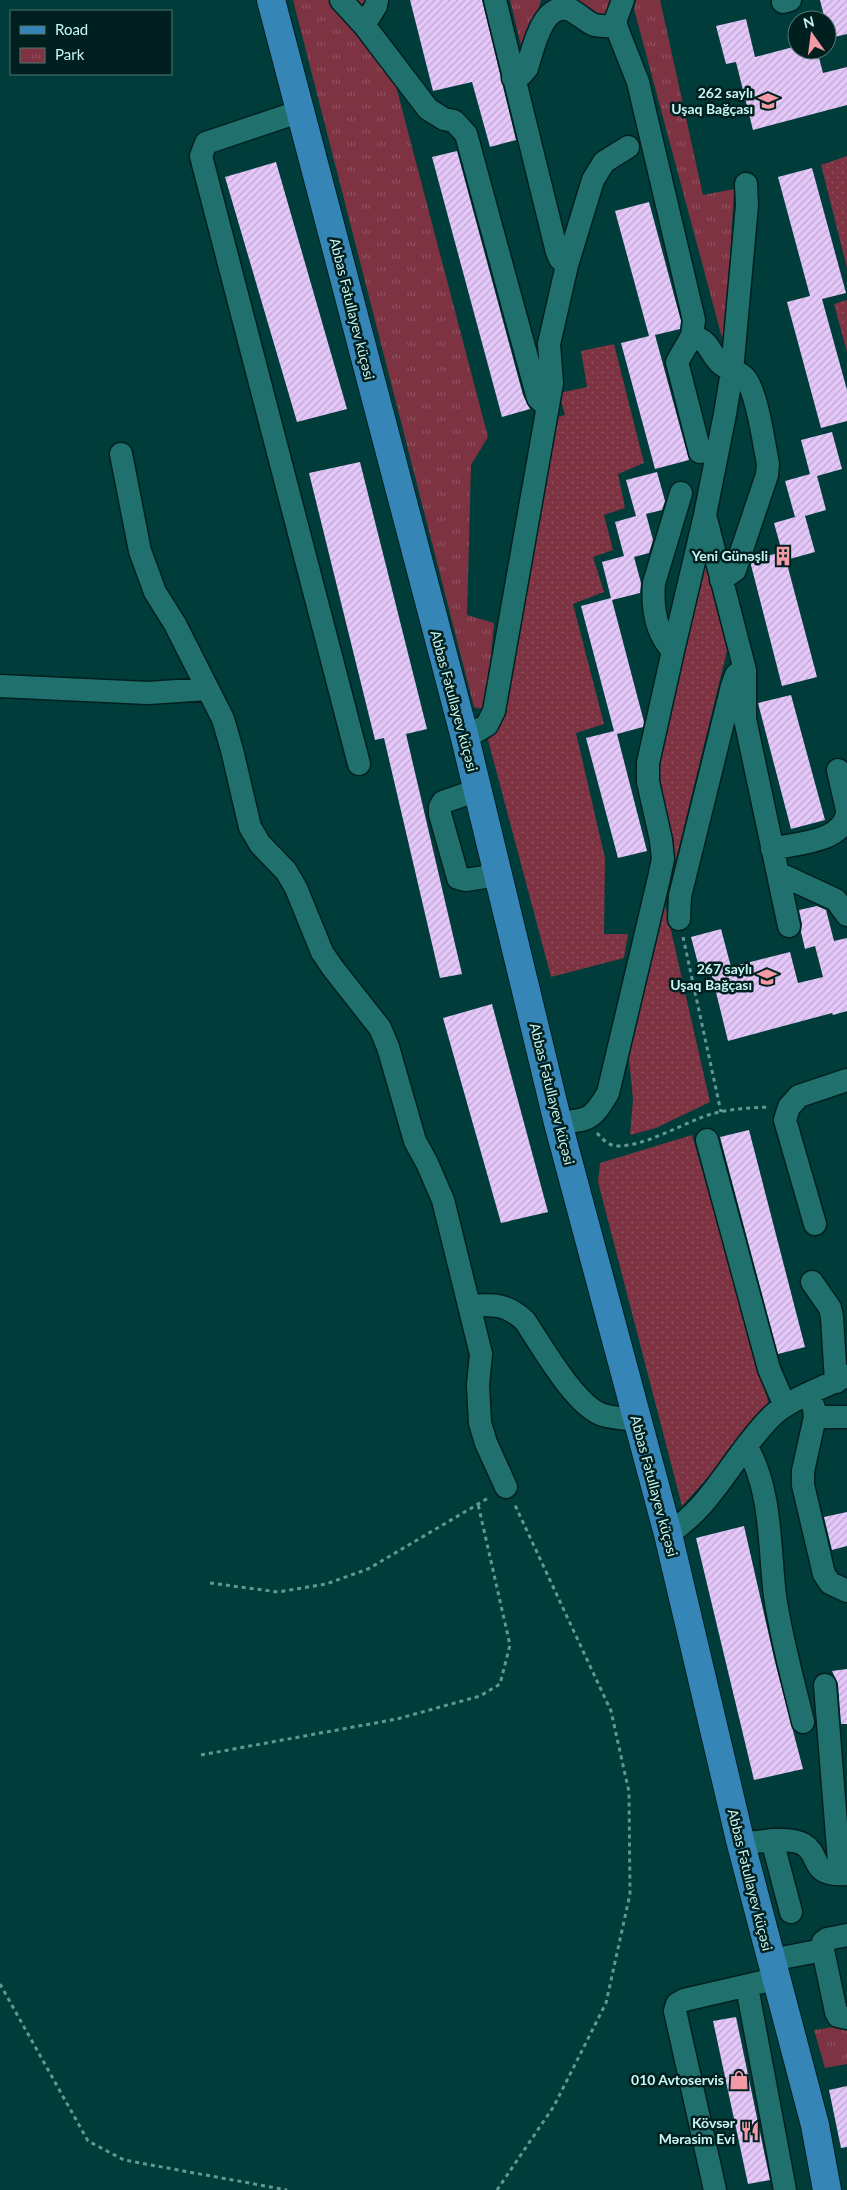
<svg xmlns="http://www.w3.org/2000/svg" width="847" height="2190" font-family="Lato,sans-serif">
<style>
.grass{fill:url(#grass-dots)}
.park{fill:url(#park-tufts)}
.building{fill:url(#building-hatch)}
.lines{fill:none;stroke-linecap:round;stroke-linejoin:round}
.minor-casing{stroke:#00201f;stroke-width:25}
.major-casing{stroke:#00201f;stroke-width:30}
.path{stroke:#629794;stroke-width:3;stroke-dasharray:4 4;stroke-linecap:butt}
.minor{stroke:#20716e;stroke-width:22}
.major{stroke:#3586b7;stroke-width:28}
.labels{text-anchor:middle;stroke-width:5;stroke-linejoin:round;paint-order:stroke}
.poi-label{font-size:14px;font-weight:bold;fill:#c8f6f2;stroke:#00201f;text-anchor:end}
.street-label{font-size:14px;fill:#c8f6f2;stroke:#00201f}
</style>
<defs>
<pattern id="grass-dots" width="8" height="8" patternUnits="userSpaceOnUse" patternTransform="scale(1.25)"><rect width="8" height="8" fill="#7d3341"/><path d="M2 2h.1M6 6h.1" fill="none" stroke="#8e515d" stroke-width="1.8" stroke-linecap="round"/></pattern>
<pattern id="park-tufts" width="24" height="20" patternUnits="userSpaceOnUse" patternTransform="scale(1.25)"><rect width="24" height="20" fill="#7d3341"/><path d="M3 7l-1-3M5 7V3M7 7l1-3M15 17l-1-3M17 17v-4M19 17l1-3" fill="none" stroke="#8e515d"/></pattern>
<pattern id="building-hatch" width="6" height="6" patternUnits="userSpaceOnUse" patternTransform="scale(1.25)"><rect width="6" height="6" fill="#e5c7fa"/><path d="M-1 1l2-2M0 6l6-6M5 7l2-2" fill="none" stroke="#bba8ce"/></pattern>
</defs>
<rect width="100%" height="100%" fill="#003c3a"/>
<!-- grass -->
<path class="grass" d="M847,156V268L821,165Z
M847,300V352L834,304Z
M614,344L644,463L618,474L625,508L604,515L613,550L593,557L604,592L573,604L604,724L576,733L605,858L604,934H628L624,958L551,977L488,740L497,725L551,419L565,415L559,393L587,387L581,351Z
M707,553L728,647L665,904L710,1102L656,1128L630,1135L633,1099L628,1049L663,899L674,841L656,776Z
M692,1135L770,1408L682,1506L598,1182L600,1163Z"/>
<!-- park -->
<path class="park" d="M293,0H369L351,21L396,86L488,437L471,465L467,615L494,623L486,710L474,707Z
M510,0H541L524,58Z
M576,0H616L611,14L600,16Z
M636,0H660L703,195L734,189L725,349L634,9Z
M847,2025V2064L825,2068L814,2030Z"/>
<!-- building -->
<path class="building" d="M410,0H482L516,140L490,147L472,82L433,91Z
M820,0H847V34L830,38L827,20H825Z
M746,19L755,57L797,46V50H817L823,73L847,67V105L753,130L736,62L726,64L716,26Z
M457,151L523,395L530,409L502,417L432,157Z
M276,162L347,409L297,422L225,177Z
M812,168L846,293L822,299L847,390V421L821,428L787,302L810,296L778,177Z
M649,202L681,321L680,329L655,335L689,460L655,469L621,343L649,336L615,211Z
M832,432L842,469L817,476L826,510L805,516L815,552L786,560L817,677L782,686L751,565L752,560L782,552L774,523L795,517L785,481L810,474L801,440Z
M360,462L427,729L406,734L462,974L440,978L384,738L375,740L309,473Z
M657,472L665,501L662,510L646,514L653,540L649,553L634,557L641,583L640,593L612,600L644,722L643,727L617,734L647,851L618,858L586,738L614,731L581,606L611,598L602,562L624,556L615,522L636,516L626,480Z
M791,695L825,820L791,829L758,703Z
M817,906L826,910L834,941L847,938V1011L833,1015L832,1013L728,1041L711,972L701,975L691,937L721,929L731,967L790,952L798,983L823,977L815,946L805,949L801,932L802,924L799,910Z
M492,1004L548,1212L501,1223L443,1018Z
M749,1130L805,1347L778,1354L720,1137Z
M847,1512V1546L832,1550L824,1517Z
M744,1526L775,1662L803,1769L754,1780L696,1538Z
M847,1669V1724H841L838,1684L832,1671Z
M736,2017L770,2180L748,2184L713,2021Z
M847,2086V2147L841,2148L829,2090Z"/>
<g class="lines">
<defs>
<path id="minor" d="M341,0L364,25L428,109L444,119L454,121L466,134L536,391L538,398L547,406
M623,0L616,19V26L638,82L694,320L692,336L677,362L700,452
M783,2L790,0
M364,25L376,6L377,0
M513,78L522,74L527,68C533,50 542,0 571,10C594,24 587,27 616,26
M301,111L206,143L201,156L359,764
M567,265L593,180L604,162L628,147
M692,336C711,342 707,349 719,362C726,370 738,370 745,378C757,391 764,444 768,464L767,475L735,570L721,580
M121,454L140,551L155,592L175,624L223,719L232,750L250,827L260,844L286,871L296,888L322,952L332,967L380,1028L388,1047L415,1141L427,1163L443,1200L481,1354L478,1385L480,1423L486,1443L506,1487
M706,519L745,670V719L789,926
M673,651L705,515L725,414L732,371L747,205L746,184
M0,686L148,693L208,689
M465,738L487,725L494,711L552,383L549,344L567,265L560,259L557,252L495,0
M838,770L847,810
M478,790L443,802L440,807V814L458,878L465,880L498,875
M772,849C796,843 841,843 847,814
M778,873L836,900L847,915
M679,919L680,896L732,686L736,675L741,672
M558,1123C589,1120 592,1120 608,1093L659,878L663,859L661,840L648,782V763L673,651C656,633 652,607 654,583L681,493
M707,1140L769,1369L785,1406
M815,1224L785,1120L789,1107L799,1096L847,1080
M812,1282L830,1308L832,1317L836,1382
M470,1306C494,1304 507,1304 525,1321C541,1345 576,1407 603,1415C613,1418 626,1419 637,1420
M809,1395L814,1408L815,1417L803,1471V1485L824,1574L830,1583L847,1591
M815,1417H847
M747,1447C772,1492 769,1546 775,1596C781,1638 793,1680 803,1722
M668,1534C714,1505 734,1453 772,1416C788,1400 826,1386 847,1376
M825,1685L840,1874
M772,1840L791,1912
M741,1844C757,1842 787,1836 803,1844C822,1855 808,1877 847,1874
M847,1935L827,1939L823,1942V1950L836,2012L838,2016L847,2018
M771,1960L823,1950
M747,1987L785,2190
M715,2190L675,2011L677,2004L684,2000L775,1979"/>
<path id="major" d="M271,0L465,738L558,1123L668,1534L741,1844L815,2125L827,2190"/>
</defs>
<!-- minor casing -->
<use href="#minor" class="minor-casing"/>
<!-- major casing -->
<use href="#major" class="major-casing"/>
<!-- path -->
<path class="path" d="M683,937L721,1112
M597,1133C603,1140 610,1147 620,1146C645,1145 677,1127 700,1118C722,1109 746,1108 770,1107
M210,1583L278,1592L326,1584L368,1569L490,1497
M201,1755L397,1719L480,1696L500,1684L510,1645L478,1504
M0,1984L88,2141L124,2160L287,2190
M497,2190L554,2106L606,2003L630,1894L629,1792L611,1711L514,1503"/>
<!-- minor -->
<use href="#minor" class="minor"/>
<!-- major -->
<use href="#major" class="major"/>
</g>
<!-- icons -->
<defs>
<symbol id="school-bare" viewBox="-9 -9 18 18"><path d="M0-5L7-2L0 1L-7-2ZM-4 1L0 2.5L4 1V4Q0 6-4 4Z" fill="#f49aa6" stroke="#00201f" stroke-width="2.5" paint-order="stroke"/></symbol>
<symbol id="building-bare" viewBox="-9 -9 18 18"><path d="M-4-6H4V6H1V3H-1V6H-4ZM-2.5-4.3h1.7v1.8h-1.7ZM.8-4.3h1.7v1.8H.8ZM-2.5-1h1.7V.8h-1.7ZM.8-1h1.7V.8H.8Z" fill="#f49aa6" stroke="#00201f" stroke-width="2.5" paint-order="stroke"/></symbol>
<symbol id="shop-bare" viewBox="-9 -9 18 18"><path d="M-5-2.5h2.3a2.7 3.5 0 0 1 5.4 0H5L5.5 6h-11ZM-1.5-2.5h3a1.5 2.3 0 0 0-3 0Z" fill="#f49aa6" stroke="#00201f" stroke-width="2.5" paint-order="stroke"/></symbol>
<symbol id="restaurant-bare" viewBox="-9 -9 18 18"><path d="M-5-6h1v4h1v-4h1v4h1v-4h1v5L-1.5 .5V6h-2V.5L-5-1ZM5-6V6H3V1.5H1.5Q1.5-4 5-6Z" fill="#f49aa6" stroke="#00201f" stroke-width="2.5" paint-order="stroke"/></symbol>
</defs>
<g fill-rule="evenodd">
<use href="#school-bare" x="754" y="87" width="28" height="28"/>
<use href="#building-bare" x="769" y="542" width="28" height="28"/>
<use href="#school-bare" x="753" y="963" width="28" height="28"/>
<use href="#shop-bare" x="725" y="2066" width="28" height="28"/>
<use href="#restaurant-bare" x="736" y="2117" width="28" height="28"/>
</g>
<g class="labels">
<!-- poi labels -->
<g class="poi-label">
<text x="753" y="98">262 saylı<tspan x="753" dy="16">Uşaq Bağçası</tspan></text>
<text x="768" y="561">Yeni Günəşli</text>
<text x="752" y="974">267 saylı<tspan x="752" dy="16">Uşaq Bağçası</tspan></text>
<text x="724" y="2085">010 Avtoservis</text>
<text x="735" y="2128">Kövsər<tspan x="735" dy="16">Mərasim Evi</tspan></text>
</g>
<!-- street labels -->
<g class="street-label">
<text transform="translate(352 309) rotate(76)" y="5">Abbas Fətullayev küçəsi</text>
<text transform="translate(454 701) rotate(75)" y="5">Abbas Fətullayev küçəsi</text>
<text transform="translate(552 1094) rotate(76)" y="5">Abbas Fətullayev küçəsi</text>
<text transform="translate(654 1486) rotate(75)" y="5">Abbas Fətullayev küçəsi</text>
<text transform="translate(750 1880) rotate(76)" y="5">Abbas Fətullayev küçəsi</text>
</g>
</g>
<!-- legend -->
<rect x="10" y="10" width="162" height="65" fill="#00201f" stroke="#507673"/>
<rect x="20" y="26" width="25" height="8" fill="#3586b7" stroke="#507673"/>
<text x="55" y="35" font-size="15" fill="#c8f6f2">Road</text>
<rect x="20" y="48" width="25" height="15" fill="url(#park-tufts)" stroke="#507673"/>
<text x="55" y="60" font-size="15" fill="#c8f6f2">Park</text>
<!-- north arrow -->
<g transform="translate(812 35) rotate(346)"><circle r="24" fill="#00201f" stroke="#507673"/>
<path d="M0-4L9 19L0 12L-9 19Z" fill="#f49aa6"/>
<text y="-8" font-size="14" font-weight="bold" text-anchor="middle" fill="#c8f6f2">N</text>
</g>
</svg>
